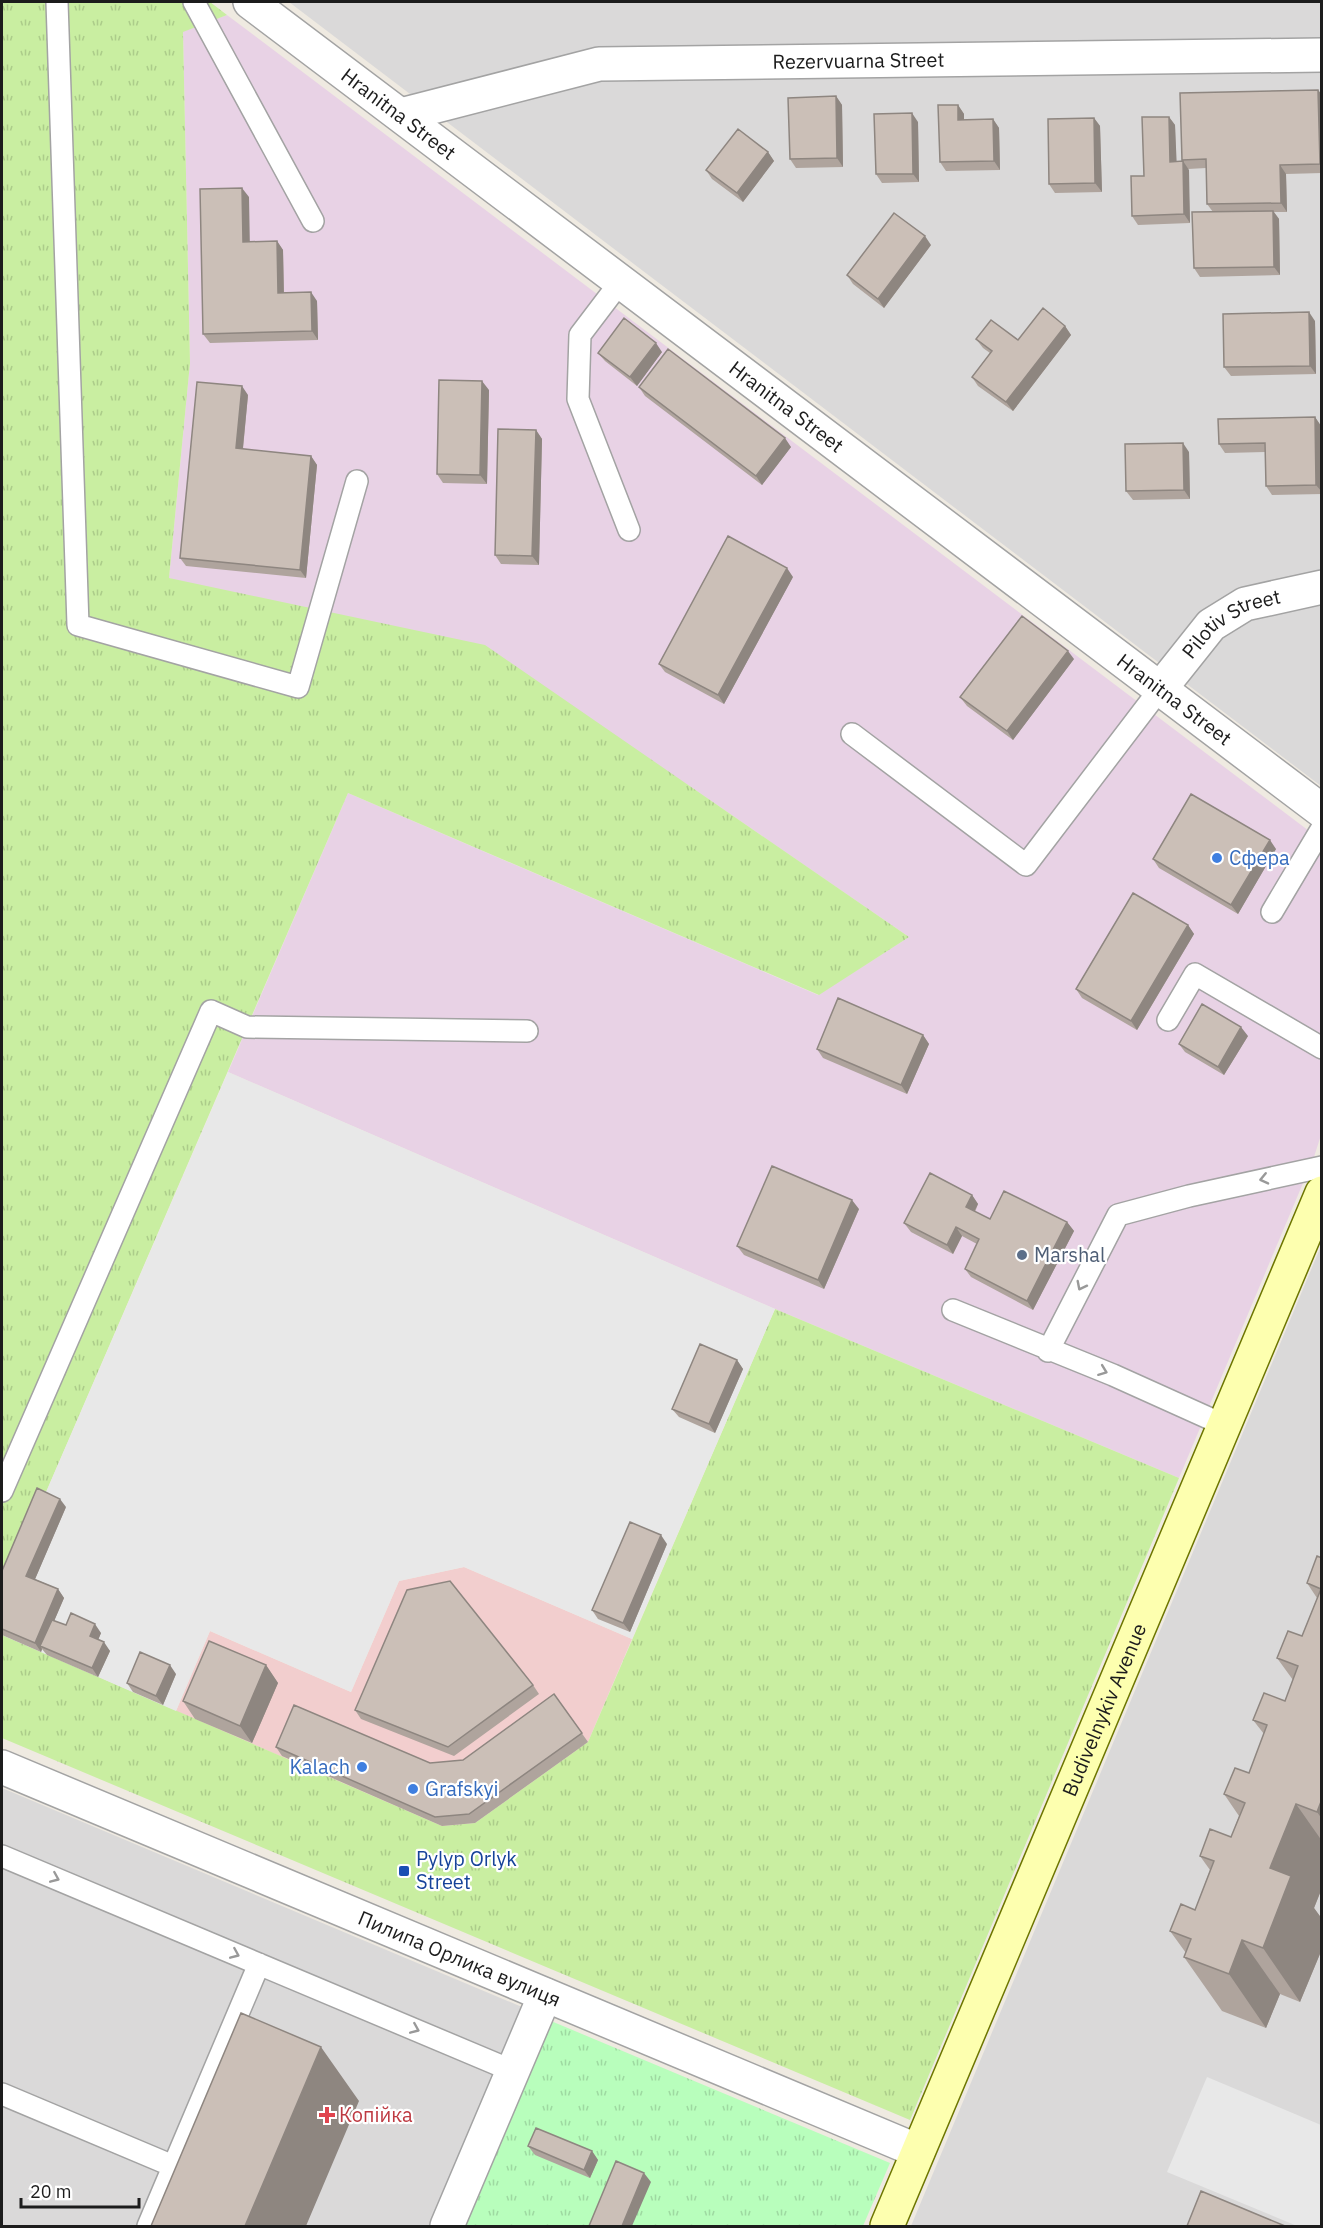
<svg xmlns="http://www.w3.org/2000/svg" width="1323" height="2228" font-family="'IBM Plex Sans',sans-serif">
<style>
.residential{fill:#dad9d9}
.commercial{fill:#f2cece}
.industrial{fill:#e8d2e5}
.grass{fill:url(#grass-tufts)}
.park{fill:url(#park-tufts)}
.parking{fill:#e8e8e8}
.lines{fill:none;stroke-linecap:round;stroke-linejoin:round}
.service-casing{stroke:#a3a3a3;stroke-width:24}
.minor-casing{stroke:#a3a3a3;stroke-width:36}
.tertiary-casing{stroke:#a3a3a3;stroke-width:36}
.secondary-casing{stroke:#6d7600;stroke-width:36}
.service{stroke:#fff;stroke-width:21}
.minor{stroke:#fff;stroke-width:33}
.tertiary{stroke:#fff;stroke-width:33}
.secondary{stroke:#fdffaf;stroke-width:33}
.wall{fill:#afa49d}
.shaded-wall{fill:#8e8680}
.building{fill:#cbbfb7;stroke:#8e8680;stroke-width:1.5}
.oneway{stroke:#999}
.shop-dot{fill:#3f7fe0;stroke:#fff;stroke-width:2}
.service-dot{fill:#5c6f8a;stroke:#fff;stroke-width:2}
.transit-dot{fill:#1a4fb4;stroke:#fff;stroke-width:2}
.health-dot{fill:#e0444e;stroke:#fff;stroke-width:2}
.labels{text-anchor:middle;stroke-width:4.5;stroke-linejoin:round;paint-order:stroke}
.street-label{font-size:20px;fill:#1c1c1c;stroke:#fff}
.shop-label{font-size:20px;fill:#366cbe;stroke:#fff;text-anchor:start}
.service-label{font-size:20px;fill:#4e5e75;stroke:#fff;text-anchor:start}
.transit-label{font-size:20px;fill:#164399;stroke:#fff;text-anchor:start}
.health-label{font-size:20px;fill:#be3a42;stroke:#fff;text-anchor:start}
</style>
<defs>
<pattern id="grass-tufts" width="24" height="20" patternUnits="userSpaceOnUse" patternTransform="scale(1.5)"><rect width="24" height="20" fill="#c9eea1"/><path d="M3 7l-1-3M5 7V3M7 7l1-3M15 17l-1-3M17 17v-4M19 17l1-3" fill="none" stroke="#accc8a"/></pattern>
<pattern id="park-tufts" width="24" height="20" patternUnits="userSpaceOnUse" patternTransform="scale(1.5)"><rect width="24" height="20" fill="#b8febc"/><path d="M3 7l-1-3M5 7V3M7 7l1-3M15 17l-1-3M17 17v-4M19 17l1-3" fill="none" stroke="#9ed9a1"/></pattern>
</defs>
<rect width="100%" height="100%" fill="#efeae1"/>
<!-- residential -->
<path class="residential" d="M289,2H1321V786Z
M1321,1246V2226H911Z
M2,1788L522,2007L429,2226H2Z"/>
<!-- commercial -->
<path class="commercial" d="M464,1567L632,1639L588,1742L475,1823L442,1826L176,1711L210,1631L351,1692L399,1581Z"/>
<!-- industrial -->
<path class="industrial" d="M227,15L1321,840V1135L1314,1157L1179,1478L775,1309L228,1072L348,793L818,995L909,937L685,783L169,578L190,363L183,31Z"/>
<!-- grass -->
<path class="grass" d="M2,2H210L227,15L183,32L190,363L169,578L485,645L909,937L819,995L348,793L2,1594Z
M775,1309L1179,1478L910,2120L2,1738V1635L442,1826L475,1823L588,1742Z"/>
<!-- park -->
<path class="park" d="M551,2021L890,2163L863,2226H465Z"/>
<!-- parking -->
<path class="parking" d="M228,1072L775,1309L632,1639L464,1567L399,1581L351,1692L210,1631L176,1711L2,1635V1594Z
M1207,2077L1321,2125V2226H1297L1167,2172Z"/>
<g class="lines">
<defs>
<path id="service" d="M57,2L78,625L298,687L357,481
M194,2L313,221
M621,281L580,335L578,399L629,530
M852,734L1026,865L1160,689
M1272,912L1322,828
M1168,1020L1195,974L1322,1048
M953,1310L1113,1375L1224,1425
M1048,1351L1118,1215L1189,1196L1322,1167
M2,1491L211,1011L247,1027L527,1031
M2,1856L513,2071
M2,2094L173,2166
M148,2226L259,1964"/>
<g id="minor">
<path id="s1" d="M250,2L1322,811"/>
<path id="s2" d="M401,115L599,64L1322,55"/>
<path id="s3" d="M1160,689L1211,625L1245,604L1322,587"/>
<path d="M447,2226L545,1995"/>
</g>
<g id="tertiary">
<path id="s4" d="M2,1767L918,2151"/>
</g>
<g id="secondary">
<path id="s5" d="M887,2226L1322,1193"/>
</g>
</defs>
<!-- service casing -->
<use href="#service" class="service-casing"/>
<!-- minor casing -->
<use href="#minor" class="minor-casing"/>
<!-- tertiary casing -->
<use href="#tertiary" class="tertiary-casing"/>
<!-- secondary casing -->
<use href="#secondary" class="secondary-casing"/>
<!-- service -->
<use href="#service" class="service"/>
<!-- minor -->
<use href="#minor" class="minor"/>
<!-- tertiary -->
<use href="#tertiary" class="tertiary"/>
<!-- secondary -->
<use href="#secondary" class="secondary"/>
</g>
<!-- wall -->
<path class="wall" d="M1318,90L1322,95V173L1286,174L1287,212H1274L1279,219L1280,275L1200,277L1194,268L1213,212L1207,204L1206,168L1188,169L1190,223L1138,225L1132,216L1144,176L1169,117L1175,125L1176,161H1182V160Z
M836,96L842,105L843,167L796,168L790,159Z
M958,105L964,114V120L993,119L999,128L1000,170L946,171L940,162Z
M1094,118L1100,126L1102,192L1055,193L1049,184Z
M918,122L919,182L882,183L876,174Z
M768,152L774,161L743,202L712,179L706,170Z
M249,197V242L277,241L283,250L284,293L317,301L318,340L210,343L203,334Z
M931,245L884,308L853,284L847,275Z
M1315,321L1316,374L1231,376L1224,367Z
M1065,326L1071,335L1013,411L978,386L972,377L990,353L983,348L976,339L1018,340Z
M662,352L637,386L605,361L598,353Z
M639,387L791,447L762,485L645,396Z
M489,390L487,484L443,483L437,474Z
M248,395L243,449L311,456L317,465L306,578L186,566L180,558Z
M1315,417L1321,426L1322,494L1272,495L1266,486L1265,452L1225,453L1219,444Z
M536,430L542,439L539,565L501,564L495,555Z
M1189,452L1190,499L1133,500L1126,491Z
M793,577L724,704L665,672L659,664Z
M1074,659L1013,740L967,706L960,697Z
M1276,849L1238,914L1159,868L1153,859Z
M1188,925L1194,934L1137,1030L1082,998L1076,989Z
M923,1035L929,1044L907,1094L823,1058L817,1049Z
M1248,1036L1224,1075L1185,1052L1179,1044Z
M972,1195L978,1204L975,1212L990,1219L1067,1222L1074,1231L1033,1310L971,1277L965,1269L977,1244L962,1236L953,1254L911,1232L904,1223Z
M859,1209L824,1289L744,1255L737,1246Z
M737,1360L743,1369L715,1433L679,1417L672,1409Z
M66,1507L35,1579L58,1589L64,1598L54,1621L66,1625L101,1633L98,1640L110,1651L98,1677L47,1655L42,1649L41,1652L2,1635V1571Z
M667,1544L630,1632L598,1619L592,1610Z
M1322,1558V1888L1314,1908L1322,1919V1949L1300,2002L1280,1994L1266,2028L1222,2011L1184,1957L1186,1953L1170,1931L1195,1910L1210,1870L1200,1856L1231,1837L1239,1816L1224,1794L1249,1773L1264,1734L1253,1720L1285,1701L1293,1680L1277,1658L1302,1636L1317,1598L1307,1583Z
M266,1665L278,1683L252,1743L195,1719L183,1701Z
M176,1674L163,1705L133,1692L127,1683Z
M533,1685L539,1694L454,1756L361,1719L355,1710Z
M554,1694L588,1742L475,1823L442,1826L282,1756L276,1747L430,1763L463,1760Z
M528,2146L592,2151L598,2160L590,2178L535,2155Z"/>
<!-- shaded-wall -->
<path class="shaded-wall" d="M1318,90L1322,95V166L1320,164Z
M836,96L842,105L843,167L837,158Z
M958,105L964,114V129L958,120Z
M912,113L918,122L919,182L913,174Z
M1169,117L1175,125L1177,170L1170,162Z
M1094,118L1100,126L1102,192L1095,183Z
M993,119L999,128L1000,170L994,161Z
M768,152L774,161L743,202L737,193Z
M1183,161L1189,170L1190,223L1184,214Z
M1280,165L1286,174L1287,212L1281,203Z
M242,188L249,197L250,251L243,242Z
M1273,211L1279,219L1280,275L1274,267Z
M925,236L931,245L884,308L878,299Z
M277,241L283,250L284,302L278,293Z
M311,292L317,301L318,340L312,331Z
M1309,312L1315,321L1316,374L1310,366Z
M1065,326L1071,335L1013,411L1006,402Z
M656,343L662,352L637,386L630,377Z
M482,381L489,390L487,484L480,475Z
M242,386L248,395L242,457L236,448Z
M1315,417L1321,426L1322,492L1316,485Z
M536,430L542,439L539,565L532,556Z
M785,438L791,447L762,485L756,476Z
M1183,443L1189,452L1190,499L1184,490Z
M311,456L317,465L306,578L300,570Z
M787,568L793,577L724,704L718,695Z
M1068,651L1074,659L1013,740L1007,731Z
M1270,840L1276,849L1238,914L1231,905Z
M1188,925L1194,934L1137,1030L1131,1021Z
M1241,1027L1248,1036L1224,1075L1218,1067Z
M923,1035L929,1044L907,1094L901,1085Z
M972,1195L978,1204L972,1216L966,1207Z
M852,1200L859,1209L824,1289L818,1280Z
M1067,1222L1074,1231L1033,1310L1027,1301Z
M956,1227L962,1236L953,1254L947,1245Z
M737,1360L743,1369L715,1433L709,1424Z
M60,1499L66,1507L33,1584L26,1576Z
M661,1535L667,1544L630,1632L623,1623Z
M58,1589L64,1598L43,1647L40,1646L42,1649L41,1652L35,1643Z
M95,1624L101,1633L96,1645L90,1636Z
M104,1642L110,1651L98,1677L92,1668Z
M170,1665L176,1674L163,1705L156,1696Z
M266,1665L278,1683L252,1743L240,1726Z
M1322,1799V1819L1317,1812Z
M1296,1804L1322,1841V1888L1314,1908L1322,1919V1949L1300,2002L1263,1948L1270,1868Z
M1242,1940L1280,1994L1266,2028L1229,1974Z
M321,2047L359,2101L306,2226H245Z
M592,2151L598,2160L590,2178L584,2170Z
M644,2173L651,2182L632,2226H622Z"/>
<!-- building -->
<path class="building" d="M1318,90L1320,164L1280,165L1281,203L1207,204L1206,159L1182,160L1180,93Z
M836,96L837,158L790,159L788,98Z
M938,105H958V120L993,119L994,161L940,162Z
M912,113L913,174H876L874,114Z
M1142,117H1169L1170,162L1183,161L1184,214L1132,216L1131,176H1144Z
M1094,118L1095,183L1049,184L1048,119Z
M738,129L768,152L737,193L706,170Z
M242,188L243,242L277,241L278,293L311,292L312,331L203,334L200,189Z
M1273,211L1274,267L1194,268L1192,212Z
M894,213L925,236L878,299L847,275Z
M1043,308L1065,326L1006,402L972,377L992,351L976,339L991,320L1018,340Z
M1309,312L1310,366L1224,367L1223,314Z
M624,318L656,343L630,377L598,353Z
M668,349L785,438L756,476L639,387Z
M439,380L482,381L480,475L437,474Z
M197,382L242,386L236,448L311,456L300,570L180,558Z
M1315,417L1316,485L1266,486L1265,443L1219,444L1218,419Z
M498,429L536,430L532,556L495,555Z
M1183,443L1184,490L1126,491L1125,444Z
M728,536L787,568L718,695L659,664Z
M1022,616L1068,651L1007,731L960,697Z
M1191,794L1270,840L1231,905L1153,859Z
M1133,893L1188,925L1131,1021L1076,989Z
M838,998L923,1035L901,1085L817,1049Z
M1202,1004L1241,1027L1218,1067L1179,1044Z
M772,1166L852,1200L818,1280L737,1246Z
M930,1173L972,1195L966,1207L990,1219L1004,1191L1067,1222L1027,1301L965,1269L979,1239L956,1227L947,1245L904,1223Z
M700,1344L737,1360L709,1424L672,1409Z
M37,1488L60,1499L26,1576L58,1589L35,1643L2,1629V1571Z
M630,1522L661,1535L623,1623L592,1610Z
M1317,1556L1322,1558V1799L1317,1812L1296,1804L1270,1868L1291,1876L1263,1948L1242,1940L1229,1974L1184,1957L1191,1939L1170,1931L1181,1904L1195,1910L1214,1861L1200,1856L1210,1829L1231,1837L1245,1803L1224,1794L1235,1768L1249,1773L1267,1725L1253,1720L1264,1693L1285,1701L1298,1666L1277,1658L1288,1631L1302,1636L1321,1589L1307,1583Z
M450,1581L533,1685L448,1747L355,1710L407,1590Z
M71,1613L95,1624L90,1636L104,1642L92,1668L40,1646L52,1620L66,1625Z
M209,1641L266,1665L240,1726L183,1701Z
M140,1652L170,1665L156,1696L127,1683Z
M554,1694L582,1733L469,1814L435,1817L276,1747L294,1705L430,1763L463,1760Z
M241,2013L321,2047L245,2226H151Z
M536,2128L592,2151L584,2170L528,2146Z
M616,2161L644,2173L622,2226H589Z
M1201,2191L1285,2226H1187Z"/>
<!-- one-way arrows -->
<defs><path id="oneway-chevron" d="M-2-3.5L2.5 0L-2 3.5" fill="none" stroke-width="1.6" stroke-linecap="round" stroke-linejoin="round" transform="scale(1.5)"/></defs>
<g class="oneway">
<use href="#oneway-chevron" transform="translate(1264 1179) rotate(167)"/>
<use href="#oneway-chevron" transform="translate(1081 1286) rotate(117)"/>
<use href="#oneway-chevron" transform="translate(1103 1371) rotate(21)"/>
<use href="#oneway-chevron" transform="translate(55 1878) rotate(23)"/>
<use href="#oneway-chevron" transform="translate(235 1954) rotate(23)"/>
<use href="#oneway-chevron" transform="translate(415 2029) rotate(23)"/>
</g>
<!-- markers -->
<g class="shop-dot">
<circle cx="1217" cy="858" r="6"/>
<circle cx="362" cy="1767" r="6"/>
<circle cx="413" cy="1789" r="6"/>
</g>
<circle class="service-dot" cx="1022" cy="1255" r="6"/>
<rect class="transit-dot" x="398" y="1865" width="12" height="12" rx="3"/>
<path class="health-dot" d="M324 2106h6v6h6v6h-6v6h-6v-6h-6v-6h6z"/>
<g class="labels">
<!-- street labels -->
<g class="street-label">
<text dy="7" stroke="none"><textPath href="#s2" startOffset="464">Rezervuarna Street</textPath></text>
<text dy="7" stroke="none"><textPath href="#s1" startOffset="186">Hranitna Street</textPath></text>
<text dy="7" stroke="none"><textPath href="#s1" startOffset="672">Hranitna Street</textPath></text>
<text dy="7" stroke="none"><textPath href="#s3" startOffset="100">Pilotiv Street</textPath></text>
<text dy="7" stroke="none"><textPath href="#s1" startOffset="1158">Hranitna Street</textPath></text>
<text dy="7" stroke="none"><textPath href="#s5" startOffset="560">Budivelnykiv Avenue</textPath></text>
<text dy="7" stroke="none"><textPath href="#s4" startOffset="496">Пилипа Орлика вулиця</textPath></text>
</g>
<!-- shop labels -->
<g class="shop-label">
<text x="1229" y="865">Сфера</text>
<text x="350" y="1774" text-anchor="end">Kalach</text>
<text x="425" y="1796">Grafskyi</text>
</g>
<!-- service labels -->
<g class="service-label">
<text x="1034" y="1262">Marshal</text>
</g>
<!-- transit labels -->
<g class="transit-label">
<text x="416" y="1866">Pylyp Orlyk<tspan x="416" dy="23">Street</tspan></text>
</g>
<!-- health labels -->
<g class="health-label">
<text x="339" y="2122">Копійка</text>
</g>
</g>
<!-- border -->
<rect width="1323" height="2228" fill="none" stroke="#1c1c1c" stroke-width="6"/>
<!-- scale -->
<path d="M21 2198v9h118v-9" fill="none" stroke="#1c1c1c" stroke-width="3"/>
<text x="30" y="2198" font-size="18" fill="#1c1c1c" stroke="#ffffff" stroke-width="4.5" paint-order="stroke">20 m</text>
</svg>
